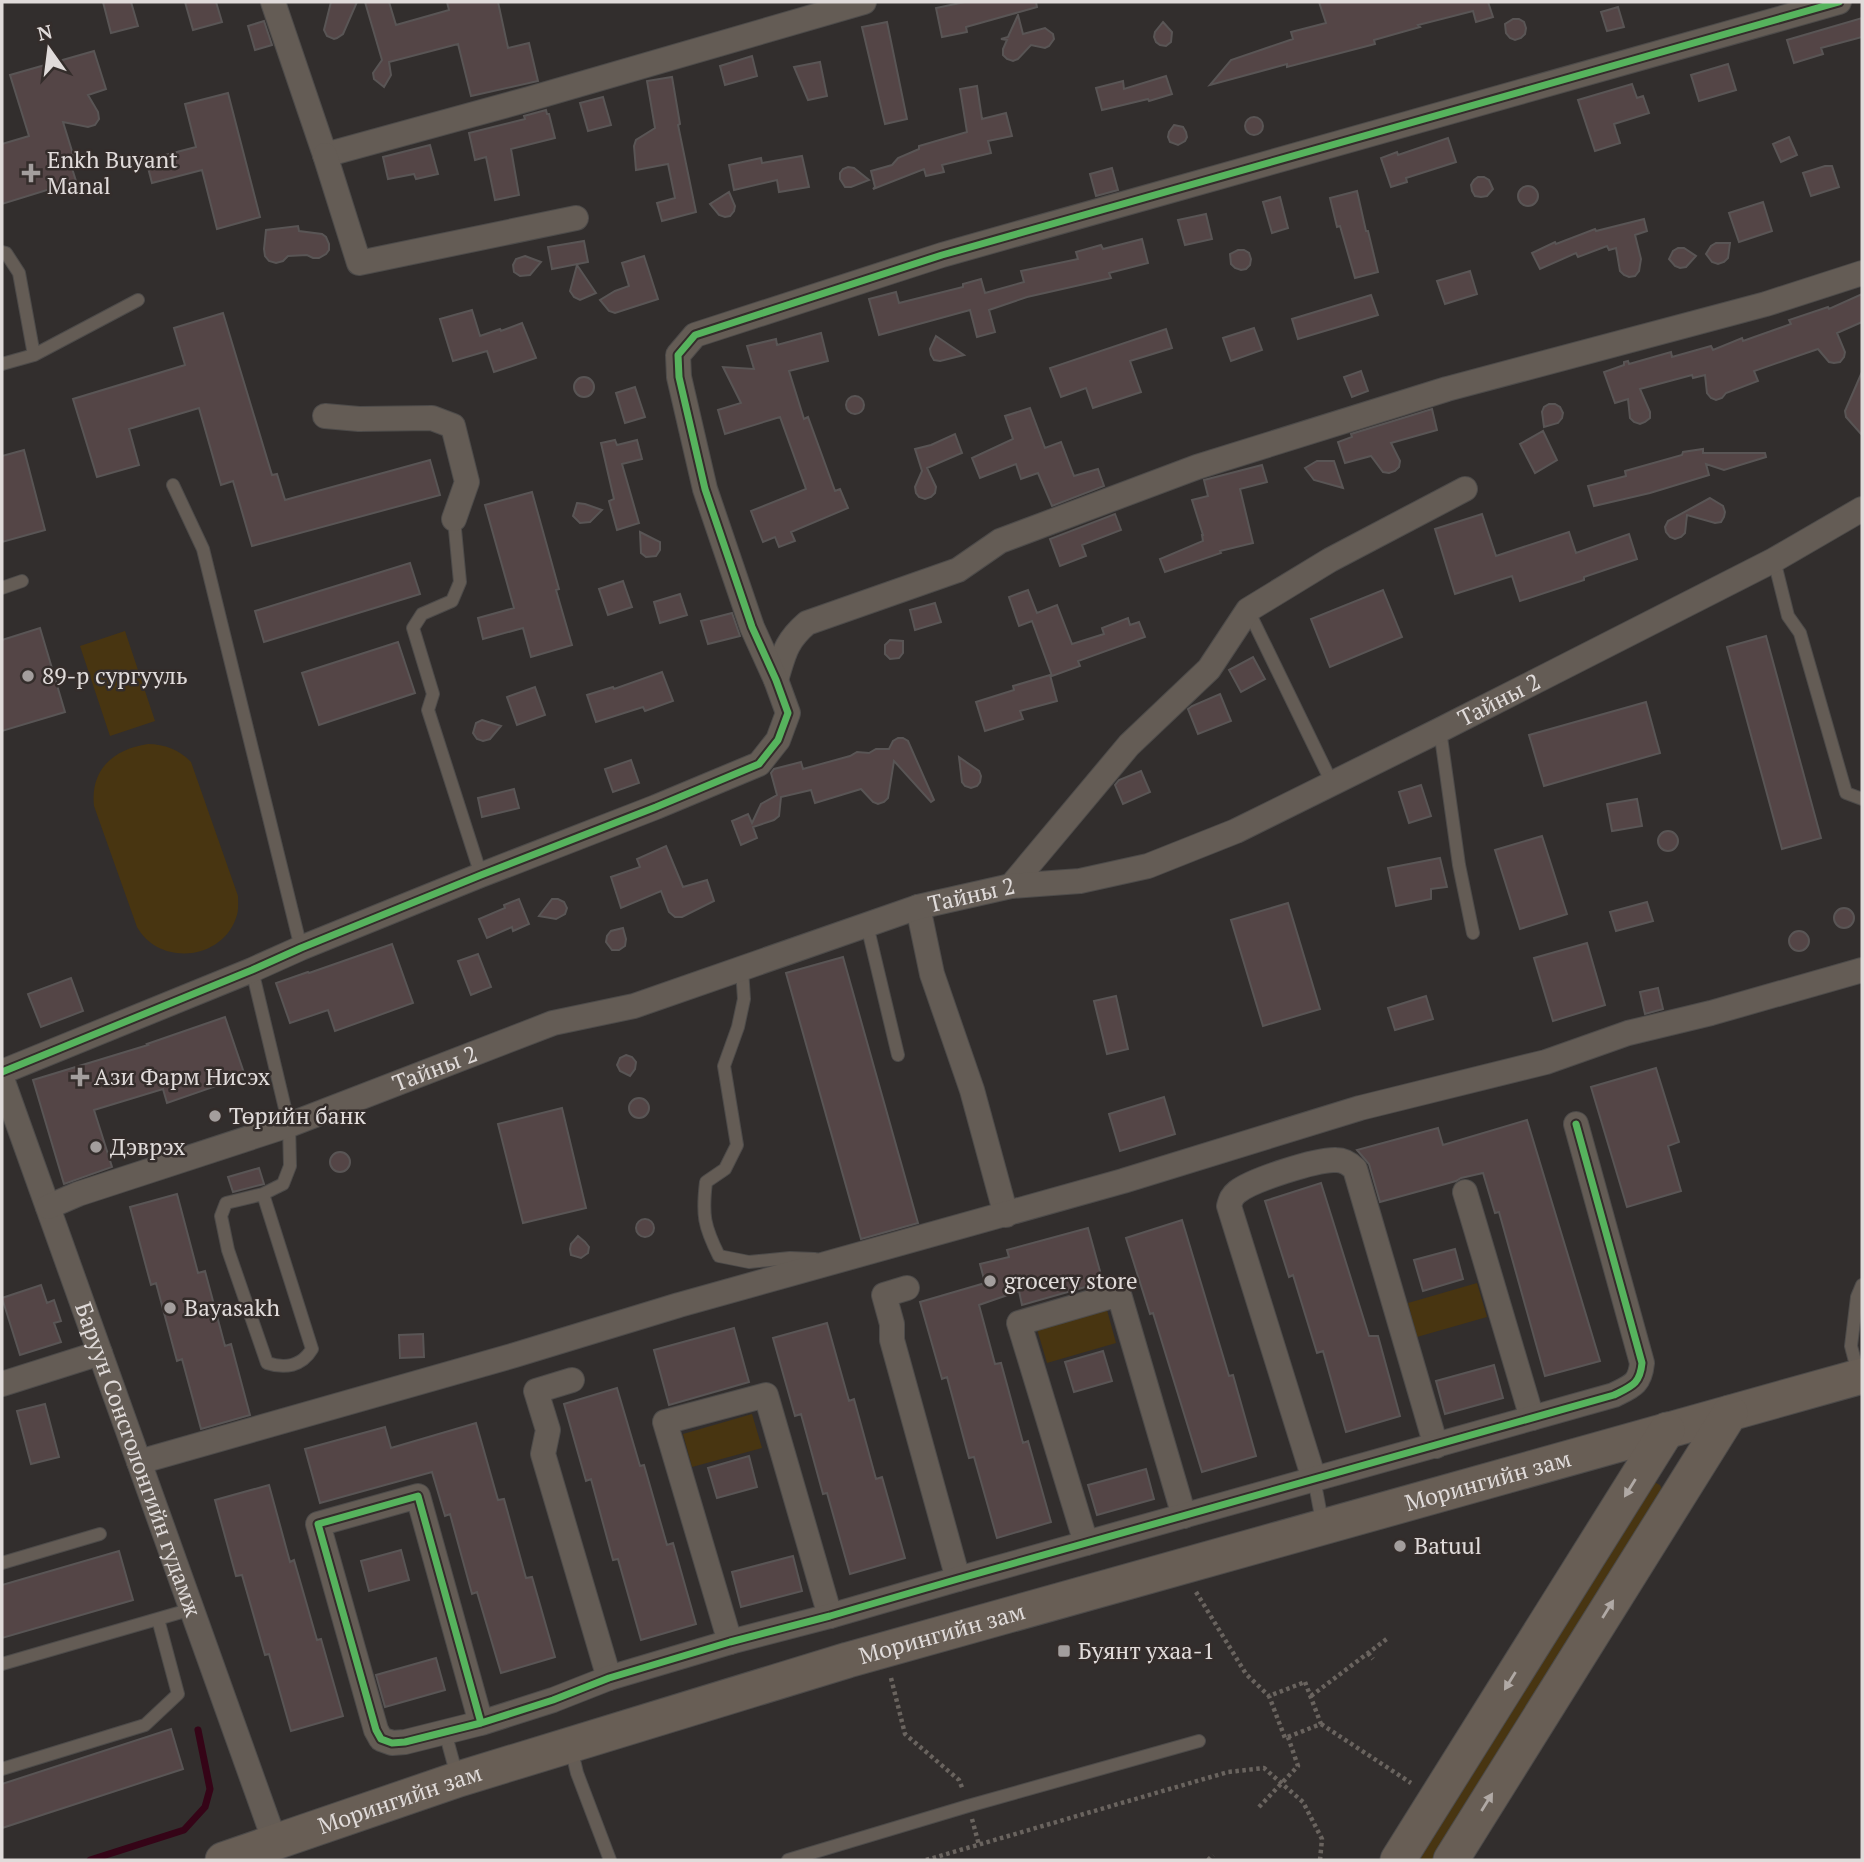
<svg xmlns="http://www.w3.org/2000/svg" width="1864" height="1862" font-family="'PT Serif',serif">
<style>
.green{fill:#483511}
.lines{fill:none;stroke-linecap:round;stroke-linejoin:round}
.stream{stroke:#350417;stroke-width:7}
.building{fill:#544546;stroke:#595555;stroke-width:2}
.lane-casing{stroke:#4d4b4a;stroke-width:14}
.street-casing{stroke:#4d4b4a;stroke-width:26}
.secondary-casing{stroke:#4d4b4a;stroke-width:37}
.path{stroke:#6a645f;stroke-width:4.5;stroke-dasharray:3.5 3.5;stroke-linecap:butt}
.lane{stroke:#645c55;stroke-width:12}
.street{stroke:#645c55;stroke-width:24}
.secondary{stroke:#685e55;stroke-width:35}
.cycleway-casing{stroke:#342d2b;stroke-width:11}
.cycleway{stroke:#56b35d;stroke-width:7}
.oneway{fill:#b0a9a5}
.poi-dot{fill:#a39e9d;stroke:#342d2b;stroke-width:2.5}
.labels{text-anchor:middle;stroke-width:5;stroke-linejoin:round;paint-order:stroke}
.poi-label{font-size:23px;fill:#e0dbda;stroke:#342d2b;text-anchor:start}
.street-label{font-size:23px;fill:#e0dbda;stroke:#342d2b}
</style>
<rect width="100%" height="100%" fill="#322e2d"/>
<!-- green -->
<path class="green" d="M125,631L155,721L110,736L80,646Z
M148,744C164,744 180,750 191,762L238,896C238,903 239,911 236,918C221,961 159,966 137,927L94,806C90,769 114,749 148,744Z
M1477,1283L1487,1317L1417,1337L1408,1303Z
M1107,1310L1116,1343L1047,1363L1037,1329Z
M752,1414L762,1448L692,1467L683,1434Z
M1654,1482L1660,1485L1662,1489L1433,1860H1414Z"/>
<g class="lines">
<!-- stream -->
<path class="stream" d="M90,1860L184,1830L205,1807L210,1789L198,1730"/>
</g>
<!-- building -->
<path class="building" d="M103,2H131L138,26L111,33Z
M185,2H216L222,22L193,30Z
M331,2H357L343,34L337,38L334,39L327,36L324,30Z
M365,2H389L396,25L449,10L447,2H498L508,48L529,43L538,81L471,96L458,44L389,62L391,75L384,87L374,79L373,73L382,60Z
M965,2H1036L1037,7L966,27L967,32L942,37L936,8Z
M1319,2H1488L1493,17L1476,22L1473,11L1418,25L1420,27L1374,40L1375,44L1287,67V64L1210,85L1231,60L1293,39L1291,32L1326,23Z
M1618,7L1624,27L1607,31L1601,12Z
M1018,15L1023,34L1045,28L1053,34L1054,39L1049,46L1045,48L1031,45L1018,59L1013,61L1007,59L1003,55V49L1007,40L1001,39L1008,37Z
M1862,18V37L1821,48L1823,54L1794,63L1787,40Z
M1513,19H1519L1524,22L1526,28L1525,34L1521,38L1515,40L1510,38L1506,33L1505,24Z
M264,21L272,45L255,50L248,26Z
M887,22L907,119L885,124L862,27Z
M1163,22L1172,32L1171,42L1166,46L1160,45L1156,42L1154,37L1155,32Z
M94,51L106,89L88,95L98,112L99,119L95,125L88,127L63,122L76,164L71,165L76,181L2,204V144L29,136L10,75Z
M752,56L757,76L725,85L720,66Z
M820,62L827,96L808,100L794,67Z
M1728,64L1736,90L1699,101L1691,75Z
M1166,76L1172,94L1149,101L1148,99L1102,110L1096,88L1123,81L1124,89Z
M672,77L680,124L678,125L696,212L662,221L657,203L675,198L668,164L636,170L634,146L636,140L655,128L647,81Z
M1632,84L1637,98L1643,96L1649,113L1614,124L1620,143L1595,151L1578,100Z
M977,86L982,119L1006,113L1012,136L988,141L991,153L942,165L944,172L926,176L924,169L873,189L875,187L871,171L892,165L898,158L919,149V146L967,132L960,89Z
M228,93L260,217L217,229L202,170L152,183L146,160L196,147L185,104Z
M603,97L611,125L588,131L580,103Z
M546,110L547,114H549L555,138L511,149L519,195L495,200L486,157L475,160L469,133L525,119L524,116Z
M1245 126a9 9 0 1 1 18 0a9 9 0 1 1-18 0Z
M1174,125L1183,127L1186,132L1187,137L1185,141L1178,145L1170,142L1168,137L1169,132Z
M1789,137L1797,155L1781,162L1773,144Z
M1448,138L1456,162L1406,178L1407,182L1391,187L1381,158L1397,152L1398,155Z
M430,145L438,174L416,179L414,174L388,179L383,157Z
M802,156L809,187L779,192L777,180L734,190L729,165L761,158L762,163Z
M1825,166H1832L1839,187L1811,196L1803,173Z
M848,167L854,168L869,180L851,187H845L840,179V173L843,169Z
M1112,168L1118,190L1096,196L1090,174Z
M1478,177H1484L1489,180L1493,189L1487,196L1481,197L1475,196L1472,191L1471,185L1474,180Z
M1518 196a10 10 0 1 1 20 0a10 10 0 1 1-20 0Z
M1357,191L1366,231H1368L1378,272L1355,278L1340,226L1337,227L1330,198Z
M729,192L735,206L734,211L730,216L725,217L719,215L710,204Z
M1280,197L1288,228L1272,233L1263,202Z
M1763,202L1772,231L1739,242L1729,213Z
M1206,214L1212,239L1185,245L1178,220Z
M1644,219L1647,231L1635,235L1641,259L1639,271L1635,276L1629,277L1624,275L1620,271L1616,248L1609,250L1607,246L1578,257L1576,253L1540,269L1532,253L1555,242L1556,244L1595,229L1596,231Z
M298,226L299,231L322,234L326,237L329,244V250L326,254L319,258H313L307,255L288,256L283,261L276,263L269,261L265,256L264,249L266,230Z
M1142,239L1148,263L1109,273L1111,278L1027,297L989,310L995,332L977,337L970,310L879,335L869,299L896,292L899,303L963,287V284L981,279L985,293L1024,282L1021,271L1078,259L1076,252L1101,245L1103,249Z
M584,241L588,262L552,269L548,247Z
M1716,243H1730L1728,258L1724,262L1718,264L1712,262L1706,254L1711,246Z
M1678,248H1684L1696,256L1686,267L1680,268L1675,266L1669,259L1673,251Z
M1238,250H1244L1249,253L1251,259L1250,265L1246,269L1241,270L1235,268L1231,264L1230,254Z
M525,256L541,262L530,275L520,276L514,272L513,265L516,259Z
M644,256L658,299L615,313L609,311L600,300L615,291L629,286L622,263Z
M577,265L596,293L580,300L574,297L570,291Z
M1470,271L1477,294L1445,304L1437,281Z
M1862,294V322L1837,333L1845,352L1844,357L1840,362L1834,363L1829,362L1818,349L1754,371L1758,381L1726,393L1722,398L1716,400L1711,398L1707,393L1705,375L1693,378L1692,375L1640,389L1650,412V418L1645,422L1640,424L1634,422L1630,418L1628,399L1615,403L1604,372L1624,365V362L1628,361L1629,364L1671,352L1672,357L1711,346L1713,350L1742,338L1743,341L1791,324L1789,320L1828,307L1829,309Z
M1371,295L1378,315L1298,339L1292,319Z
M472,310L480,336L500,329L501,331L522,323L536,358L494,372L487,351L453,361L440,319Z
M223,313L272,475L277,474L285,500L430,460L440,495L252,546L233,481L221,485L199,408L129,429L139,465L97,477L73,399L185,365L174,328Z
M1254,328L1262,350L1231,361L1223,338Z
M1166,329L1172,348L1130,361L1141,392L1093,408L1086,388L1061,397L1050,368Z
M821,333L828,361L789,371L804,419L808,417L835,491L840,489L848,508L791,532L795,541L779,547L775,537L763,542L751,511L806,489L780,417L725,434L718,410L741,403L723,367L754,369L747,346L776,339L777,345Z
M936,336L964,355L940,361L934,360L931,355L930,349Z
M1361,371L1368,391L1352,397L1344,377Z
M1862,372V435L1846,417L1845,411Z
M574 387a10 10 0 1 1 20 0a10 10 0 1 1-20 0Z
M635,387L645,417L625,423L616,393Z
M846 405a9 9 0 1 1 18 0a9 9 0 1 1-18 0Z
M1549,404H1555L1560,407L1563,413L1562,418L1558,423L1544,427L1542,412L1544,407Z
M1030,408L1045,448L1061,442L1074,476L1098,469L1104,486L1052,506L1038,473L1021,479L1016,464L980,478L972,458L1013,439L1005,416Z
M1432,409L1437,430L1391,443L1400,461L1399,467L1395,471L1389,473L1383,472L1371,456L1345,463L1338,442L1352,437L1351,434Z
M1543,431L1557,460L1535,473L1520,444Z
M955,434L962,453L927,468L936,487L935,493L931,497L925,499L919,497L916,493L915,487L922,471L915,449L931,445Z
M615,440L617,445L637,440L642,459L622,464L639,523L617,530L609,501L614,499L601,443Z
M1703,449V453H1765L1766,457L1724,470L1706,464L1709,475L1650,493L1594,506L1588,486L1626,476L1625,471L1682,455L1683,452Z
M24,450L45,530L2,542V456Z
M1317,461H1334L1343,488L1314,480L1305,468Z
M1262,465L1267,482L1240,489L1253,543L1220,551L1221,553L1165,572L1160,559L1203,541L1202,535H1203L1192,500L1208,496L1204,480Z
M532,492L559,589L556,590L572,645L531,657L523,628L483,639L478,618L514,608L485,505Z
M1710,498L1723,506L1725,512L1724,517L1721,522L1715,523L1687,515L1685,533L1681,537L1675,539L1670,537L1666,532L1665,527L1668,521Z
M577,503L585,504L602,510L590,522L580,523L573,516Z
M1115,514L1121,530L1082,545L1086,556L1060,566L1050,539Z
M1482,514L1496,556L1569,532L1576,553L1629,534L1637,559L1584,577V580L1520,601L1512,576L1455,594L1435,529Z
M640,532L660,542V550L656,556L646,557L641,553Z
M410,563L420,594L264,642L255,611Z
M623,581L632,607L608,615L599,589Z
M1028,590L1037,613L1057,605L1072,644L1104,634L1102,628L1128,618L1130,625L1139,622L1145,637L1078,661L1080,666L1052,676L1032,621L1019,626L1009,597Z
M1383,590L1402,637L1330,667L1311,619Z
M680,594L687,615L660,623L654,602Z
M935,603L941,622L915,630L910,610Z
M732,613L740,636L708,644L701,621Z
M40,628L65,712L2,731V640Z
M1766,636L1821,838L1782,849L1727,647Z
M890,640L903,641V653L899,658L890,659L885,654V645Z
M398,642L415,693L319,725L302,673Z
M1253,657L1265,679L1241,692L1229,670Z
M662,672L673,701L645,711L643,707L596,722L587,695L613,687L614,689Z
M1050,675L1057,701L1020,711L1023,719L985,731L976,702L1014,690L1013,686Z
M535,687L545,715L517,725L507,697Z
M1220,694L1231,721L1198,734L1188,709L1192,706Z
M1646,702L1660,753L1544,786L1529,735Z
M482,720L501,726L490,739L483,741L477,739L473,733L476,723Z
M898,738H903L908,741L934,800L931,802L894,761L888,798L884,802L878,804L873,802L861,789L815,803L811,790L781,797L779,816L774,820L753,827L757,838L741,845L732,821L748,814L752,823L761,804L777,795L771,773L774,769L801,762L803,769L850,756L857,752L869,753L876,749H889L893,741Z
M959,757L979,771L981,776L980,782L977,786L971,788L965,786L962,782Z
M631,760L639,783L613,792L605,769Z
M1141,771L1150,792L1123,804L1115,785L1119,780Z
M1421,785L1431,816L1409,823L1399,792Z
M514,789L519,808L482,817L478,798Z
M1637,799L1642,826L1612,831L1607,804Z
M1658 841a10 10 0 1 1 20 0a10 10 0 1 1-20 0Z
M1542,836L1567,914L1520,929L1495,850Z
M666,846L683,887L707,880L714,901L682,917H675L669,912L661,891L621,908L611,877L640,867L637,859Z
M1440,858L1447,887L1431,889V899L1396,906L1388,868Z
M519,899L529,924L513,931L512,927L487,938L479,919L505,908L504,905Z
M552,899H558L564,902L567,908L565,914L556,919L539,916Z
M1647,902L1653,921L1616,931L1610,912Z
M1288,903L1320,1009L1263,1026L1231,920Z
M1834 918a10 10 0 1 1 20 0a10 10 0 1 1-20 0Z
M623,928L626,939L625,946L619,950H612L606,942L607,936L611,931Z
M1789 941a10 10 0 1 1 20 0a10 10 0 1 1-20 0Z
M1587,943L1605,1005L1553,1021L1534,958Z
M392,944L413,1003L335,1031L328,1010L290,1023L276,983L308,972L309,973Z
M478,954L491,987L471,995L458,961Z
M843,957L918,1223L861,1239L786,973Z
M71,978L83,1011L41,1027L28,994Z
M1658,988L1663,1009L1645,1014L1640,992Z
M1116,996L1128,1049L1107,1054L1094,1001Z
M1426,996L1433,1019L1395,1030L1388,1008Z
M225,1017L245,1076L167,1103L163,1089L94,1110L112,1167L64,1184L33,1080L148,1045L147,1044Z
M626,1055L632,1057L636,1062L635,1069L630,1076L620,1071L617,1065L620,1058Z
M1656,1068L1679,1142L1668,1146L1681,1191L1627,1207L1591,1087Z
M1164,1097L1175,1134L1120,1151L1109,1114Z
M629 1108a10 10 0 1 1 20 0a10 10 0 1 1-20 0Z
M562,1108L586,1208L523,1223L498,1124Z
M1527,1120L1600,1361L1545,1376L1499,1212L1495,1213L1483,1173L1461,1178L1456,1181L1380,1202L1369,1164L1357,1150L1438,1128L1443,1145Z
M330 1162a10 10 0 1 1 20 0a10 10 0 1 1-20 0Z
M259,1168L264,1184L233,1192L228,1177Z
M1321,1183L1369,1336H1378L1400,1416L1346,1432L1323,1351L1317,1353L1293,1275L1289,1277L1265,1201Z
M177,1194L198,1273L205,1271L225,1346L231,1344L250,1415L201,1429L182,1359L177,1361L156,1283L151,1285L130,1207Z
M636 1228a9 9 0 1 1 18 0a9 9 0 1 1-18 0Z
M1182,1220L1229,1376L1233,1375L1256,1456L1202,1472L1153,1313L1150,1314L1126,1238Z
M1088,1228L1103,1282L1022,1305L1019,1291L979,1305L995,1364L1001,1363L1023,1443L1028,1441L1051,1522L997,1538L974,1457L969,1458L947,1377L942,1379L920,1302L985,1283L980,1264L1009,1257L1007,1250Z
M578,1236L585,1242L589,1247L588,1253L581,1258L571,1255L570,1249L571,1244Z
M1455,1249L1463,1279L1423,1291L1414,1260Z
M41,1285L47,1303L54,1300L61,1321L54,1323L61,1342L20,1355L2,1298Z
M827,1323L849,1401L854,1399L876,1479L882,1477L905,1558L850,1574L827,1493L823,1494L801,1414L795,1416L773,1338Z
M734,1328L749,1382L669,1405L654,1350Z
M423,1334L424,1357L400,1358L399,1335Z
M1103,1351L1112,1381L1074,1392L1065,1362Z
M1494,1365L1503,1398L1445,1414L1436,1381Z
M617,1388L640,1466L644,1465L667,1545L673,1543L696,1624L641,1640L618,1559L613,1560L591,1479L586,1481L564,1404Z
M45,1404L59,1457L31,1464L17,1411Z
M476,1423L498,1500L504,1499L526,1578L532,1577L555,1657L501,1673L477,1592L472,1594L450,1514L445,1516L432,1472L320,1503L305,1449L385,1427L391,1448Z
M749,1456L757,1487L717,1498L708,1468Z
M1146,1469L1154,1499L1097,1515L1088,1485Z
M269,1485L290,1562L294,1560L317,1640L321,1639L343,1716L291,1731L269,1654L265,1655L242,1575L236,1576L215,1500Z
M401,1550L409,1580L369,1591L361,1561Z
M119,1551L133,1600L2,1638V1585Z
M793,1556L802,1591L741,1607L732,1572Z
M436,1658L445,1690L385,1707L376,1675Z
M171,1729L183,1769L2,1828V1784Z"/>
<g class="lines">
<defs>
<path id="lane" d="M2,252L6,253L19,273L34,355
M2,364L34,355L138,300
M173,485L203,549L301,948
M454,519L460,582L452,601L422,614L413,628L433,694L428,710L481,875
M1774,560L1788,616L1800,633L1846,793L1862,799
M2,588L22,581
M1248,610L1332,783
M1440,730L1459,865L1473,933
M867,925L898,1055
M742,969L744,999L738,1027L724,1066L737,1145L725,1169L706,1182C702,1215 704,1226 719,1256L749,1262L790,1258L815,1259
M252,970L289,1125L290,1166L283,1184L263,1194L226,1203L221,1216L228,1250L267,1363C285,1369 302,1366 312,1349L263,1194
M1858,1373L1851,1346L1857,1297L1862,1285
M1314,1479L1323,1526
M2,1563L100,1534
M2,1664L192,1609
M445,1732L457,1776
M571,1748L577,1773L610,1860
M2,1769L145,1725L178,1694L158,1619
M788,1860L968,1806L1199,1741"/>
<g id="street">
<path d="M273,2L325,155L529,99L864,2"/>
<path d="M325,155L359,263L576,218"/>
<path d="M325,416L359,419L432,418L453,426L467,482L454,519"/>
<path d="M776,680C784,654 785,642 807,623L958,570L1000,541L1197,467L1447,389L1766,304L1862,273"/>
<path d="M1011,886L1129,745L1209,669L1248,610L1330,560L1465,489"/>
<path d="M918,907L932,974L972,1090L1006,1215"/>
<path d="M2,1072L252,970L301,948L481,875L656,807L759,764L778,740L788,713L776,680L752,627L705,489L679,377L678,355L695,335L942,255L1839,2"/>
<path id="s1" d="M2,1079L275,1842"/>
<path d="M1465,1192L1532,1418"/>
<path id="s2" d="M48,1207L78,1194L289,1125L553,1023L634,1006L918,907L1011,886L1080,881L1148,866L1236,831L1440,730L1774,560L1862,509"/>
<path d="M907,1288L884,1295L892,1324V1340L958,1579"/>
<path d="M572,1380L536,1391L548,1430L543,1454L609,1678"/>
<path d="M2,1384L100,1353"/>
<path d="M139,1462L515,1355L679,1305L1123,1181L1360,1108L1546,1062L1628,1033L1711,1013L1862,970"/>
<path d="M1314,1479L1229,1206C1231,1199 1232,1196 1237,1192C1252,1180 1317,1159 1336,1160C1344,1160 1350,1164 1355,1169L1436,1446"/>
<path d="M1086,1543L1019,1323L1119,1294L1184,1516"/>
<path d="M730,1642L665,1422L766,1395L830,1616"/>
<path d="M481,1723L418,1496L318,1524L376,1730L381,1739L392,1743L405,1742L481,1723L553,1700L609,1678L730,1642L830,1616L958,1579L1614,1395C1632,1386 1640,1384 1642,1363L1576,1124"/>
</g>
<g id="secondary">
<path id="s3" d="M223,1860L459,1779L848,1660L1862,1376"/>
<path d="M1398,1860L1667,1430"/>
<path d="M1451,1860L1730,1413"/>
</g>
</defs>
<!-- lane casing -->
<use href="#lane" class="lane-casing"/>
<!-- street casing -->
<use href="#street" class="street-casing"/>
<!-- secondary casing -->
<use href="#secondary" class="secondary-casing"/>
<!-- path -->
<path class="path" d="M1196,1592L1246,1674L1269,1696
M1368,1653L1373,1659
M891,1678L905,1734L959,1780L963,1790
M1305,1682L1321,1724L1285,1738L1269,1696Z
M1311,1696L1388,1638
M1321,1724L1411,1783
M1259,1807L1298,1766L1288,1737
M972,1819L979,1845
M926,1860L1228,1772L1264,1768L1303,1802L1322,1839L1320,1860
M1208,1860L1213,1855"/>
<!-- lane -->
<use href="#lane" class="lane"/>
<!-- street -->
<use href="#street" class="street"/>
<!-- secondary -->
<use href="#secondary" class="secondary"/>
<defs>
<path id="cycleway" d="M2,1072L252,970L301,948L481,875L656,807L759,764L778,740L788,713L776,680L752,627L705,489L679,377L678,355L695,335L942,255L1839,2
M481,1723L418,1496L318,1524L376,1730L381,1739L392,1743L405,1742L481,1723L553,1700L609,1678L730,1642L830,1616L958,1579L1614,1395C1632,1386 1640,1384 1642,1363L1576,1124"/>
</defs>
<!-- cycleway casing -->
<use href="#cycleway" class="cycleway-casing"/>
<!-- cycleway -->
<use href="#cycleway" class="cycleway"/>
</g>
<!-- one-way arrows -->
<defs><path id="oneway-solid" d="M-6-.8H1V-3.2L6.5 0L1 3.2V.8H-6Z" transform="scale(1.75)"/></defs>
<g class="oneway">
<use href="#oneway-solid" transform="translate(1630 1488) rotate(122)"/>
<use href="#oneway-solid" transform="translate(1608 1609) rotate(-58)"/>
<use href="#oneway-solid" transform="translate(1510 1681) rotate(122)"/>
<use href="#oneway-solid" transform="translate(1487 1802) rotate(-58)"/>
</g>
<!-- markers -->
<g class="poi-dot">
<path d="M27.5 162.5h7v7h7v7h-7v7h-7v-7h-7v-7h7z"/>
<circle cx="28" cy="676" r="7"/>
<path d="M76.5 1066.5h7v7h7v7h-7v7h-7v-7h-7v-7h7z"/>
<circle cx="215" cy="1116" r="7"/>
<circle cx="96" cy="1147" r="7"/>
<circle cx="990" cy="1281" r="7"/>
<circle cx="170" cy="1308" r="7"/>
<circle cx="1400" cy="1546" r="7"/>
<rect x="1057" y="1644" width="14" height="14" rx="3.5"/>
</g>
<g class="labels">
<!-- poi labels -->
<g class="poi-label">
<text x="47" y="168">Enkh Buyant<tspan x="47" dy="26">Manal</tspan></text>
<text x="42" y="684">89-р сургууль</text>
<text x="94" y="1085">Ази Фарм Нисэх</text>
<text x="229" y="1124">Төрийн банк</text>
<text x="110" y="1155">Дэврэх</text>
<text x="1004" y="1289">grocery store</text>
<text x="184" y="1316">Bayasakh</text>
<text x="1414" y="1554">Batuul</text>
<text x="1078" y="1659">Буянт ухаа-1</text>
</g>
<!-- street labels -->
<g class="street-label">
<text dy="8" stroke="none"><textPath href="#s2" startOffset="1544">Тайны 2</textPath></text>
<text dy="8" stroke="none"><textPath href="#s2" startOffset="976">Тайны 2</textPath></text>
<text dy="8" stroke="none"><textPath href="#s2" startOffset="411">Тайны 2</textPath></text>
<text dy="8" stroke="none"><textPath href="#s1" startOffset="404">Баруун Сонсголонгийн гудамж</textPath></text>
<text dy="8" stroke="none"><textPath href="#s3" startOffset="1321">Морингийн зам</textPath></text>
<text dy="8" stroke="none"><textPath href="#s3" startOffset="754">Морингийн зам</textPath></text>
<text dy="8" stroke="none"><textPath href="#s3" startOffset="187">Морингийн зам</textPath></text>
</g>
</g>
<!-- border -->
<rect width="1864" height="1862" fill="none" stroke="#e0dbda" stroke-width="7"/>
<!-- north arrow -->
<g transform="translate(49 49) rotate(346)" stroke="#342d2b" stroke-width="5" paint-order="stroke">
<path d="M0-5L12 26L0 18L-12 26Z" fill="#e0dbda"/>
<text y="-10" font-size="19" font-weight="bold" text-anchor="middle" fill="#e0dbda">N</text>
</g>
</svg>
